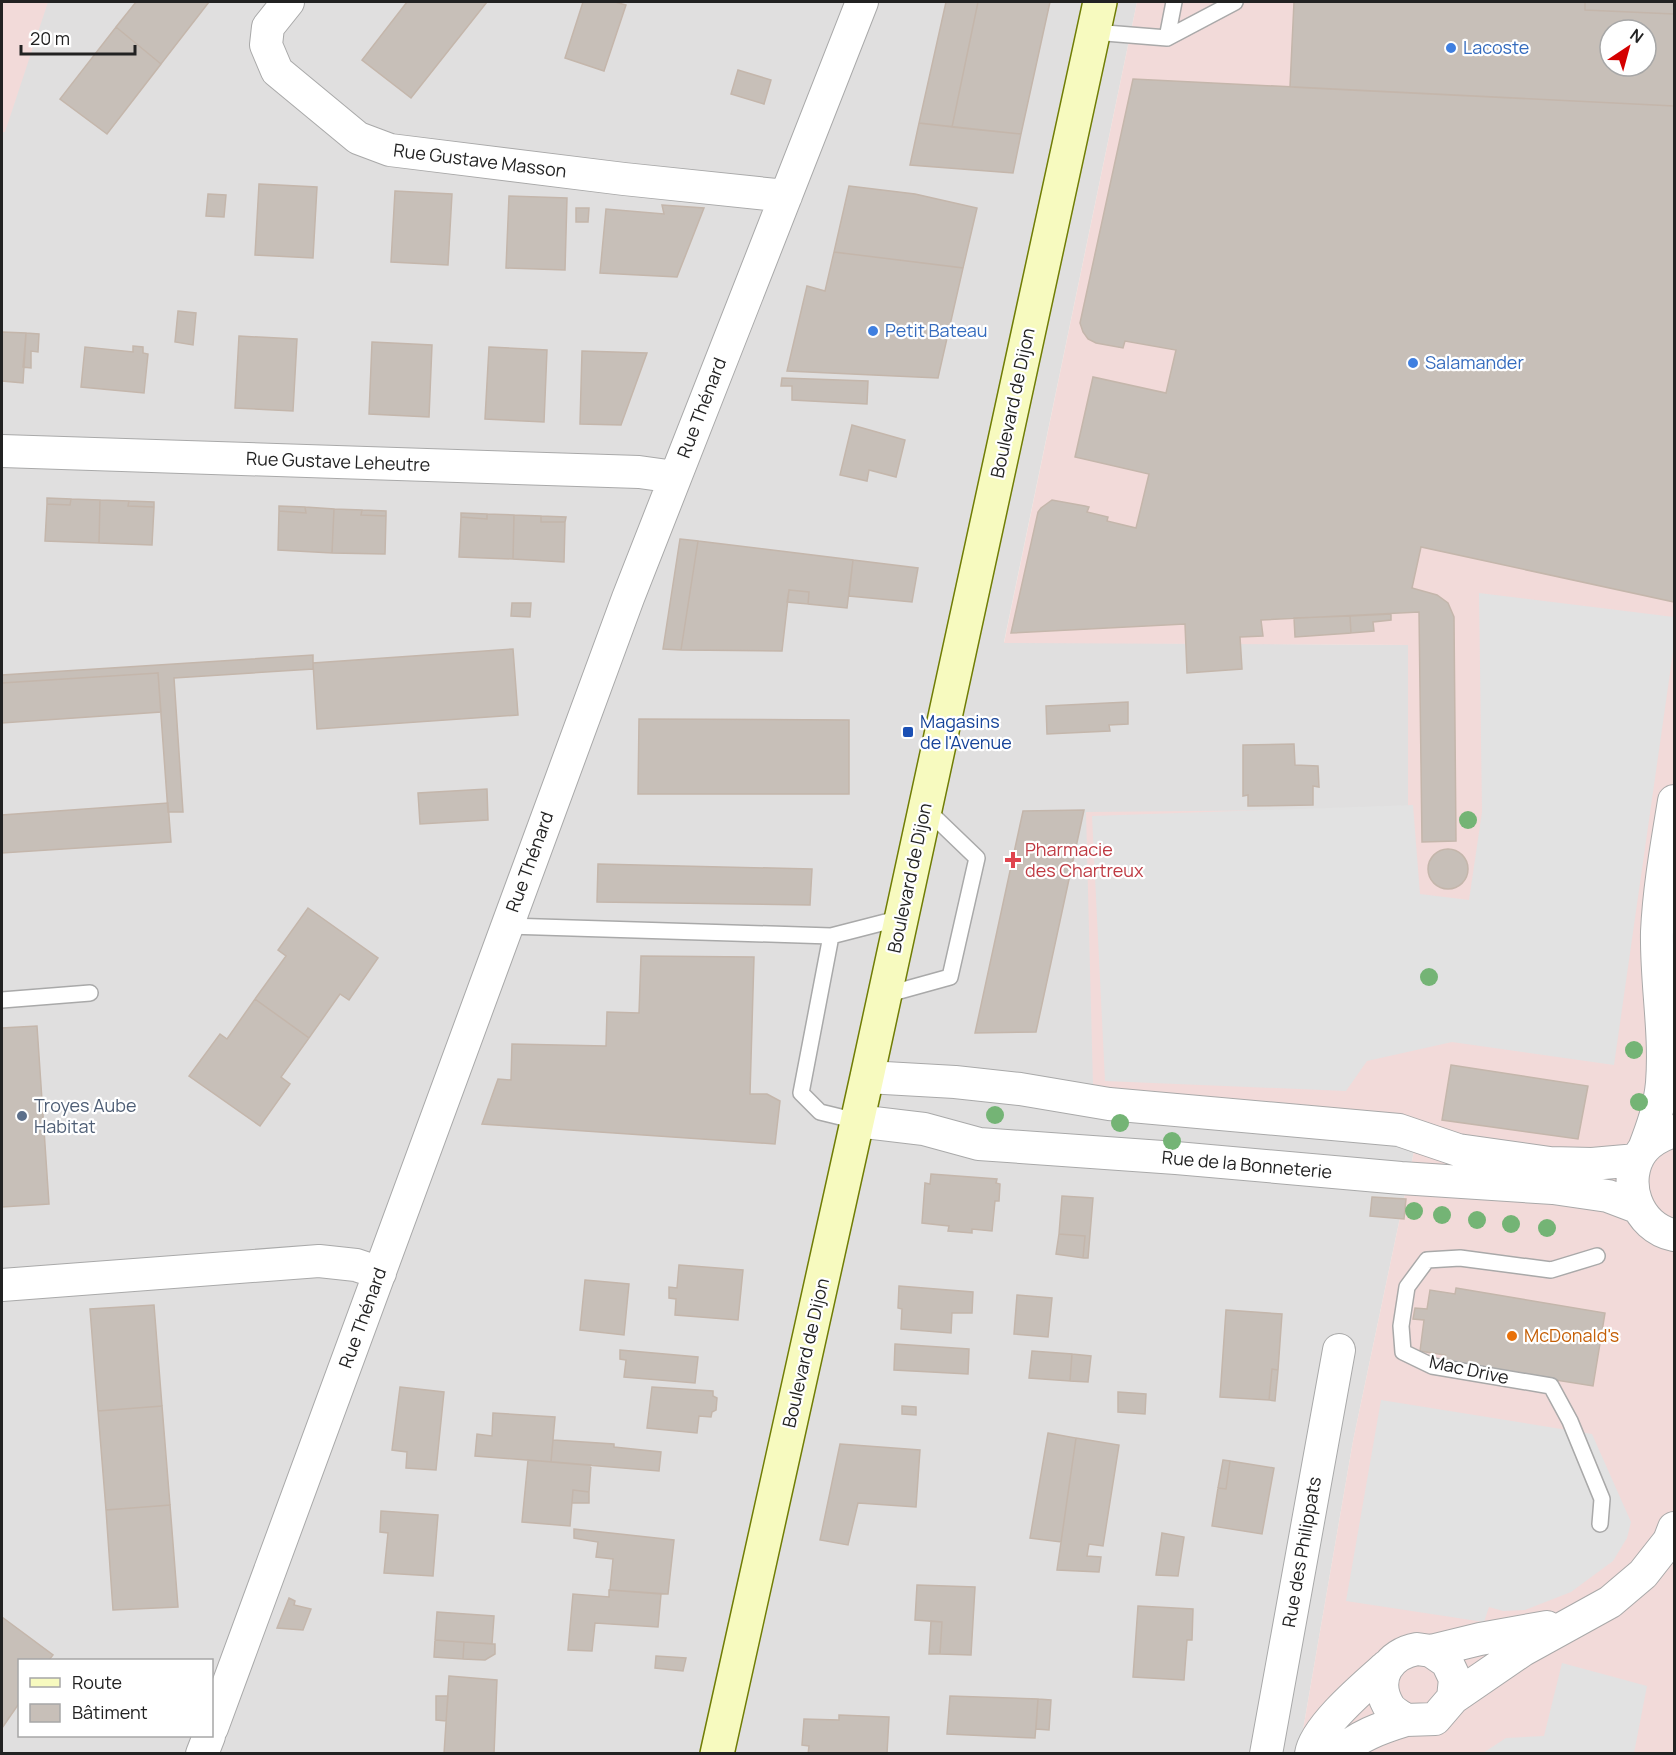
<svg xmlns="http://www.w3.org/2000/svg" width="1676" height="1755" font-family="Manrope,sans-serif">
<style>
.residential{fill:#e0dfdf;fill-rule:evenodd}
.commercial{fill:#f2dad9;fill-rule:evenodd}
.parking{fill:#e2e2e2}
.building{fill:#c7bfb8;stroke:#c4b6ab;stroke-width:1.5;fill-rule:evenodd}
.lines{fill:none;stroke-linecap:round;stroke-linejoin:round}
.lane-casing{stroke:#a9a9a9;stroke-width:18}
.street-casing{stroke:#a9a9a9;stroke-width:34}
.secondary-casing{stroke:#707d05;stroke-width:36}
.lane{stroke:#fff;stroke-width:15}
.street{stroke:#fff;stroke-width:32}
.secondary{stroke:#f7fabf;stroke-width:33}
.tree{fill:#74b475}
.shop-dot{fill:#3f7fe0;stroke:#fff;stroke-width:2}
.transit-dot{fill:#1a4fb4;stroke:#fff;stroke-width:2}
.health-dot{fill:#e0444e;stroke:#fff;stroke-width:2}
.service-dot{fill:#5c6f8a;stroke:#fff;stroke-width:2}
.food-dot{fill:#e8710a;stroke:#fff;stroke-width:2}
.labels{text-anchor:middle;stroke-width:4.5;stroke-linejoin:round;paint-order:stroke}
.shop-label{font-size:18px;fill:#366cbe;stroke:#fff;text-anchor:start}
.street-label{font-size:18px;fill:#222;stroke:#fff}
.transit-label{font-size:18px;fill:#164399;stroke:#fff;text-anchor:start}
.health-label{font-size:18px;fill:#be3a42;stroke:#fff;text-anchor:start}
.service-label{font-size:18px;fill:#4e5e75;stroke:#fff;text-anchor:start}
.food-label{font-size:18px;fill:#c56008;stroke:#fff;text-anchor:start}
</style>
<rect width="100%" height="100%" fill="#f2efe9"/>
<!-- residential -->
<path class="residential" d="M2,2H1137L1004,642L1408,645V809L1086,813L1418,1132L1353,1441L1299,1753L2,1754ZM20,1660H212V1736H20Z"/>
<!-- commercial -->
<path class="commercial" d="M2,2H48L5,132H2Z
M1137,2H1674V1753H1299L1353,1441L1418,1132L1093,1086L1086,812L1408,809V645L1004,643ZM1610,30H1646V66H1610Z"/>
<!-- parking -->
<path class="parking" d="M1479,593L1674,617V645L1614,1065L1452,1042L1367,1061L1346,1091L1105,1081L1092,816L1413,805L1420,894L1469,900L1482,812Z
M1381,1400L1592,1434L1631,1522L1627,1538L1613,1561L1571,1592L1525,1610L1503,1611L1489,1607L1484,1622L1346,1601Z
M1562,1663L1647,1686L1634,1753H1483L1506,1738L1544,1736Z"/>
<!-- building -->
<path class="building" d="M136,2H209L161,64L116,27Z
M407,2H487L411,98L362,60Z
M583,2H615L626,5L604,71L565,58Z
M946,2H978L952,127L919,123Z
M978,2H1050L1021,134L952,127Z
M1294,2H1585V10L1674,14V106L1290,87ZM1610,30H1646V66H1610Z
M1585,2H1674V14L1585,10Z
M116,27L161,64L107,134L60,99Z
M738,70L771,80L764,104L731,94Z
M1133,79L1674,106V602L1421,547L1412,588L1437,595L1448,603L1454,617L1456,841L1422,842L1419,612L1261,620L1263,636L1240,637L1242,669L1187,673L1185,624L1011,633L1038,512L1041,508L1052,500L1085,506L1089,507L1087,512L1108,517L1107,521L1136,528L1149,474L1075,457L1093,377L1166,393L1176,350L1125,341L1123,348L1096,343L1088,339L1083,332L1080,323Z
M919,123L1021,134L1013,173L910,165Z
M259,184L317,187L313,258L255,255Z
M849,186L915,194L977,208L963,268L834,252Z
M395,191L452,194L448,265L391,262Z
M208,194L226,195L224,217L206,216Z
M509,196L567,198L565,270L506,268Z
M662,205L704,208L677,277L600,273L606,209L664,214Z
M576,208H589L588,222H576Z
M834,252L963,268L938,378L787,371L807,286L825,291Z
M178,311L196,313L193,345L175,342Z
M2,332L26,333L23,383L2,381Z
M26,333L39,334L38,352L31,351V368L23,367Z
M239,336L297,339L293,411L235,408Z
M372,342L432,345L429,417L369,414Z
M133,346L143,347V353L148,354L144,393L81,387L85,347L133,352Z
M489,347L547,350L544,422L485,419Z
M582,351L647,353L621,425L580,424Z
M782,378L868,381L867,404L792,400V386H781Z
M852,425L905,440L896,477L869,470L867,481L840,475Z
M47,498L71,499L70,505L47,504Z
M71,499L100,500L99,543L45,541L47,504L70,505Z
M100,500L129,501L128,506L154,507L152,545L99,543Z
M129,501L154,502V507L128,506Z
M279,506L305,507L306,513L279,511Z
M305,507L334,509L332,553L278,550L279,511L306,513Z
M334,509L362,510L361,515L386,516L385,554L332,553Z
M362,510L386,511V516L361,515Z
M461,513L487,514V519L461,517Z
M487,514L514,515L513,559L459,557L461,517L487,519Z
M514,515L541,516V522H565L564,562L513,559Z
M541,516L566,517L565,522H541Z
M680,539L698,541L681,650L663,649Z
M698,541L853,560L847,608L808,604L809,592L789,590L782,651L681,650Z
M853,560L918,568L912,602L849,596Z
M789,590L809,592L808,604L787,602Z
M512,603H531L530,617L511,616Z
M1391,614V620L1373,622L1374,631L1351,633L1350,616Z
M1350,616L1351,633L1295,637L1294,618Z
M513,649L518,715L317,729L313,663Z
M313,655V669L174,678L183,812H168L158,673L2,683V675Z
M158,673L161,712L2,723V683Z
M1128,702V724L1109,725L1110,731L1047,734L1046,706Z
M639,719L849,720V794H638Z
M1294,744L1295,765L1318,766L1319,787L1313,786V805L1248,806V795L1243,796V745Z
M487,789L488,820L420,824L418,793Z
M168,803L171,842L2,853V815Z
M1084,810L1036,1032L975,1033L1023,811Z
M1428 869a20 20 0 1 1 40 0a20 20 0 1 1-40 0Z
M598,864L812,869L810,905L597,902Z
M308,908L378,958L349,1000L340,994L309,1038L255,999L286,956L278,950Z
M641,956L754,957L750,1094H767L780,1101L775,1144L482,1124L498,1079L511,1080L512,1044L606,1046L607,1012L639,1013Z
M255,999L309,1038L281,1077L290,1084L260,1126L189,1076L220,1034L227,1039Z
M37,1026L49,1204L2,1207V1028Z
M1451,1065L1588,1086L1578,1139L1442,1120Z
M931,1174L997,1179L996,1183L1000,1184L999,1201H995L992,1231L972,1229V1233L948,1231L949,1226L922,1223L925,1183L930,1184Z
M1062,1196L1093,1198L1088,1258H1083L1085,1236L1059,1234Z
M1372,1197L1406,1199L1404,1219L1370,1216Z
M1059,1234L1085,1236L1083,1258L1056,1254Z
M679,1265L743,1270L738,1320L675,1315L676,1299L669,1298V1287L677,1288Z
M585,1280L629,1284L624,1335L580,1330Z
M899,1286L973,1292L972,1313H952L951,1333L901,1329L902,1309L898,1308Z
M1456,1288L1605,1313L1593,1386L1443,1362L1445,1355L1420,1351L1424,1320L1413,1319L1415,1308L1427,1309L1430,1290L1455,1294Z
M1017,1295L1052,1298L1048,1337L1014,1334Z
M154,1305L162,1406L98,1411L90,1309Z
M1226,1310L1282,1314L1278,1370L1272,1369L1269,1400L1220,1397Z
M895,1344L969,1349L968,1374L894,1370Z
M620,1350L698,1357L695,1383L624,1377L626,1360L620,1359Z
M1032,1351L1072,1354L1070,1381L1029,1378Z
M1072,1354L1091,1356L1088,1382L1070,1381Z
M1272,1369L1278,1370L1275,1401L1269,1400Z
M400,1387L444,1392L436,1470L406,1468L407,1452L392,1450Z
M652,1387L713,1391V1396L717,1398L716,1410L712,1412L711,1417L699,1416L697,1433L647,1428Z
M1118,1392L1146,1394L1145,1414L1118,1412Z
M162,1406L170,1505L106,1510L98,1411Z
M902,1406L916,1407V1415L902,1414Z
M493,1413L555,1417L551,1462L475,1456L477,1434L492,1436Z
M1048,1433L1076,1438L1061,1542L1030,1538Z
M1076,1438L1119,1445L1103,1546L1089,1544L1087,1556L1101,1557L1099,1572L1057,1570Z
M553,1440L614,1444V1447L661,1452L659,1471L551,1462Z
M840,1444L920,1450L916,1507L858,1503L848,1545L820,1540Z
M528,1460L591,1465L589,1492L573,1490L570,1526L522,1522Z
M1223,1460L1230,1461L1226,1489L1218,1488Z
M1230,1461L1274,1468L1262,1534L1212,1526L1218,1488L1226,1489Z
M573,1490L589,1492V1503H572Z
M170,1505L178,1607L113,1610L106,1510Z
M381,1511L438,1515L433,1576L384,1573L388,1533L380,1532Z
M574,1529L674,1540L668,1594L610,1590L613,1559L596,1557L598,1542L574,1538Z
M1162,1533L1184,1537L1178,1576L1156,1575Z
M917,1585L975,1587L971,1655L940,1654L942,1622L915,1620Z
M609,1590L661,1594L658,1627L595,1623L592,1651L568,1650L573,1594L609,1597Z
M289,1598L295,1601L294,1605L311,1609L303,1630L277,1628Z
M1138,1606L1193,1609L1192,1640H1187L1184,1680L1133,1677Z
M437,1612L494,1616L492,1644L435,1640Z
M2,1617L53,1655L49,1660H20V1702L2,1728Z
M931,1621L942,1622L940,1654H929Z
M435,1640L464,1642L463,1659L434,1657Z
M464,1642L495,1644V1654L485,1660L463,1659Z
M656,1656L686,1658L683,1671L655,1668Z
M449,1676L497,1680L494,1754H444Z
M436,1696H448L446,1721L436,1720Z
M950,1696L1038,1699L1035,1738L947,1734Z
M1038,1699L1051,1700L1049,1730L1036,1729Z
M839,1715L889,1717L887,1754H808L809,1746L802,1745L804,1719L839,1720Z"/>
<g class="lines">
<defs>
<path id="lane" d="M1093,32L1167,38L1235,2
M1167,38L1174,2
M507,926L831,936
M885,995L950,977L977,858L926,809
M2,1000L90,993
M857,1121L820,1112L801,1093L831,936L901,918
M1597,1256L1551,1270L1460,1258L1427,1260L1407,1287L1401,1326L1403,1352L1432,1366L1551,1386L1570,1421L1602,1499L1600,1524"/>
<path id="street" d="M288,2L268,27L266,45L277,71L358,138L390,150L624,179L786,196
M2,451L639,472L675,477
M867,1077L955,1082L1020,1089L1109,1104L1399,1130L1458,1150L1550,1163L1592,1164L1637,1160
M857,1121L924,1129L979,1144L1176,1158L1401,1178L1553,1188L1608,1196L1637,1207
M1674,1131C1662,1135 1651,1140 1643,1150C1620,1180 1637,1228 1674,1235
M1644,1149C1652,1128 1660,1106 1662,1083C1666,1032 1656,983 1657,932C1659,888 1667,844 1674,801
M2,1285L319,1261L356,1265L380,1273
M1417,1649L1431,1651L1447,1662L1455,1679L1453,1698L1435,1719L1406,1720C1400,1716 1391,1711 1388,1705C1373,1678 1389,1654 1417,1649Z
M1431,1651L1480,1639L1547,1627
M1453,1698L1523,1650L1610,1602L1643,1574L1669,1541L1674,1528
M212,1728L628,598L862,2
M202,1754L209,1736
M1266,1754L1339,1350
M1311,1754C1315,1727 1367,1684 1387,1666
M1338,1754C1358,1736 1380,1728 1406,1720"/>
<path id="secondary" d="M717,1754L867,1077L1100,2"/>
</defs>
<!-- lane casing -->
<use href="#lane" class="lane-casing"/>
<!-- street casing -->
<use href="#street" class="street-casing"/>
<!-- secondary casing -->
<use href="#secondary" class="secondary-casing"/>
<!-- lane -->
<use href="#lane" class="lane"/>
<!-- street -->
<use href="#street" class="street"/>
<!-- secondary -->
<use href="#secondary" class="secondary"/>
</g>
<!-- trees -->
<g class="tree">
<circle cx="1468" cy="820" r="9"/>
<circle cx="1429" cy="977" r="9"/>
<circle cx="1634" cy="1050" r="9"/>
<circle cx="1639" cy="1102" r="9"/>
<circle cx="995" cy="1115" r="9"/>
<circle cx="1120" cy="1123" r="9"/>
<circle cx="1172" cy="1141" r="9"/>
<circle cx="1414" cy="1211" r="9"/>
<circle cx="1442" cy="1215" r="9"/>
<circle cx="1477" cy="1220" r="9"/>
<circle cx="1511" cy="1224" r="9"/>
<circle cx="1547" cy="1228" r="9"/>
</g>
<!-- markers -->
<g class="shop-dot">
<circle cx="1451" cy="48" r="6"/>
<circle cx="873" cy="331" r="6"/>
<circle cx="1413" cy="363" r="6"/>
</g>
<rect class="transit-dot" x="902" y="726" width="12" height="12" rx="3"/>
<path class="health-dot" d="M1010 851h6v6h6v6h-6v6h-6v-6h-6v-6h6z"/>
<circle class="service-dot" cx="22" cy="1116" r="6"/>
<circle class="food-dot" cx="1512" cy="1336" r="6"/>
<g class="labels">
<!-- shop labels -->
<g class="shop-label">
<text x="1463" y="54">Lacoste</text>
<text x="885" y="337">Petit Bateau</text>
<text x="1425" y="369">Salamander</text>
</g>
<!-- street labels -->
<g class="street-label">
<text transform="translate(480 161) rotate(7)" y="6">Rue Gustave Masson</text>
<text transform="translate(1013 403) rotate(-78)" y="6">Boulevard de Dijon</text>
<text transform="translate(702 408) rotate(-69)" y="6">Rue Thénard</text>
<text transform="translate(338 462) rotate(2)" y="6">Rue Gustave Leheutre</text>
<text transform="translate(530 862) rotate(-70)" y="6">Rue Thénard</text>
<text transform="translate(910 878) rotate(-78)" y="6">Boulevard de Dijon</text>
<text transform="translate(1247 1165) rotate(5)" y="6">Rue de la Bonneterie</text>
<text transform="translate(363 1318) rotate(-70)" y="6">Rue Thénard</text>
<text transform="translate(806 1353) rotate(-77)" y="6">Boulevard de Dijon</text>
<text transform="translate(1469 1370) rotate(12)" y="6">Mac Drive</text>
<text transform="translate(1302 1552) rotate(-80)" y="6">Rue des Philippats</text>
</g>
<!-- transit labels -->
<g class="transit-label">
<text x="920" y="728">Magasins<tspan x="920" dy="21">de l'Avenue</tspan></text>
</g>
<!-- health labels -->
<g class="health-label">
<text x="1025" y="856">Pharmacie<tspan x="1025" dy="21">des Chartreux</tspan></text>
</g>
<!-- service labels -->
<g class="service-label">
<text x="34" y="1112">Troyes Aube<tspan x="34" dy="21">Habitat</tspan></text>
</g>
<!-- food labels -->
<g class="food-label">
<text x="1524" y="1342">McDonald's</text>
</g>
</g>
<!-- border -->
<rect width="1676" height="1755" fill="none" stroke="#222222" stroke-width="6"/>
<!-- legend -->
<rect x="18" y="1659" width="195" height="78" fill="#ffffff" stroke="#a7a7a7" stroke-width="1.5"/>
<rect x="30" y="1678" width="30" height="9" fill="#f7fabf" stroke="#a7a7a7" stroke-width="1.5"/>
<text x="72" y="1689" font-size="18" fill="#222222">Route</text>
<rect x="30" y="1704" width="30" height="18" fill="#c7bfb8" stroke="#a7a7a7" stroke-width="1.5"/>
<text x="72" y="1719" font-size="18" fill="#222222">Bâtiment</text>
<!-- north arrow -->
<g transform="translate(1628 48) rotate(36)"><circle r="28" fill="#ffffff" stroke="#a7a7a7" stroke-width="1.5"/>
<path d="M0-4.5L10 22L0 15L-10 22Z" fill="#d40000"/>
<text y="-9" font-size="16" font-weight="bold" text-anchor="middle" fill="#222222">N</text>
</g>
<!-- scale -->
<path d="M21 45v9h114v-9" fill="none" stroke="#222222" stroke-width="3"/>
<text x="30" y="45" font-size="18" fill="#222222" stroke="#ffffff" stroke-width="4.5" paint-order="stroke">20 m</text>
</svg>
